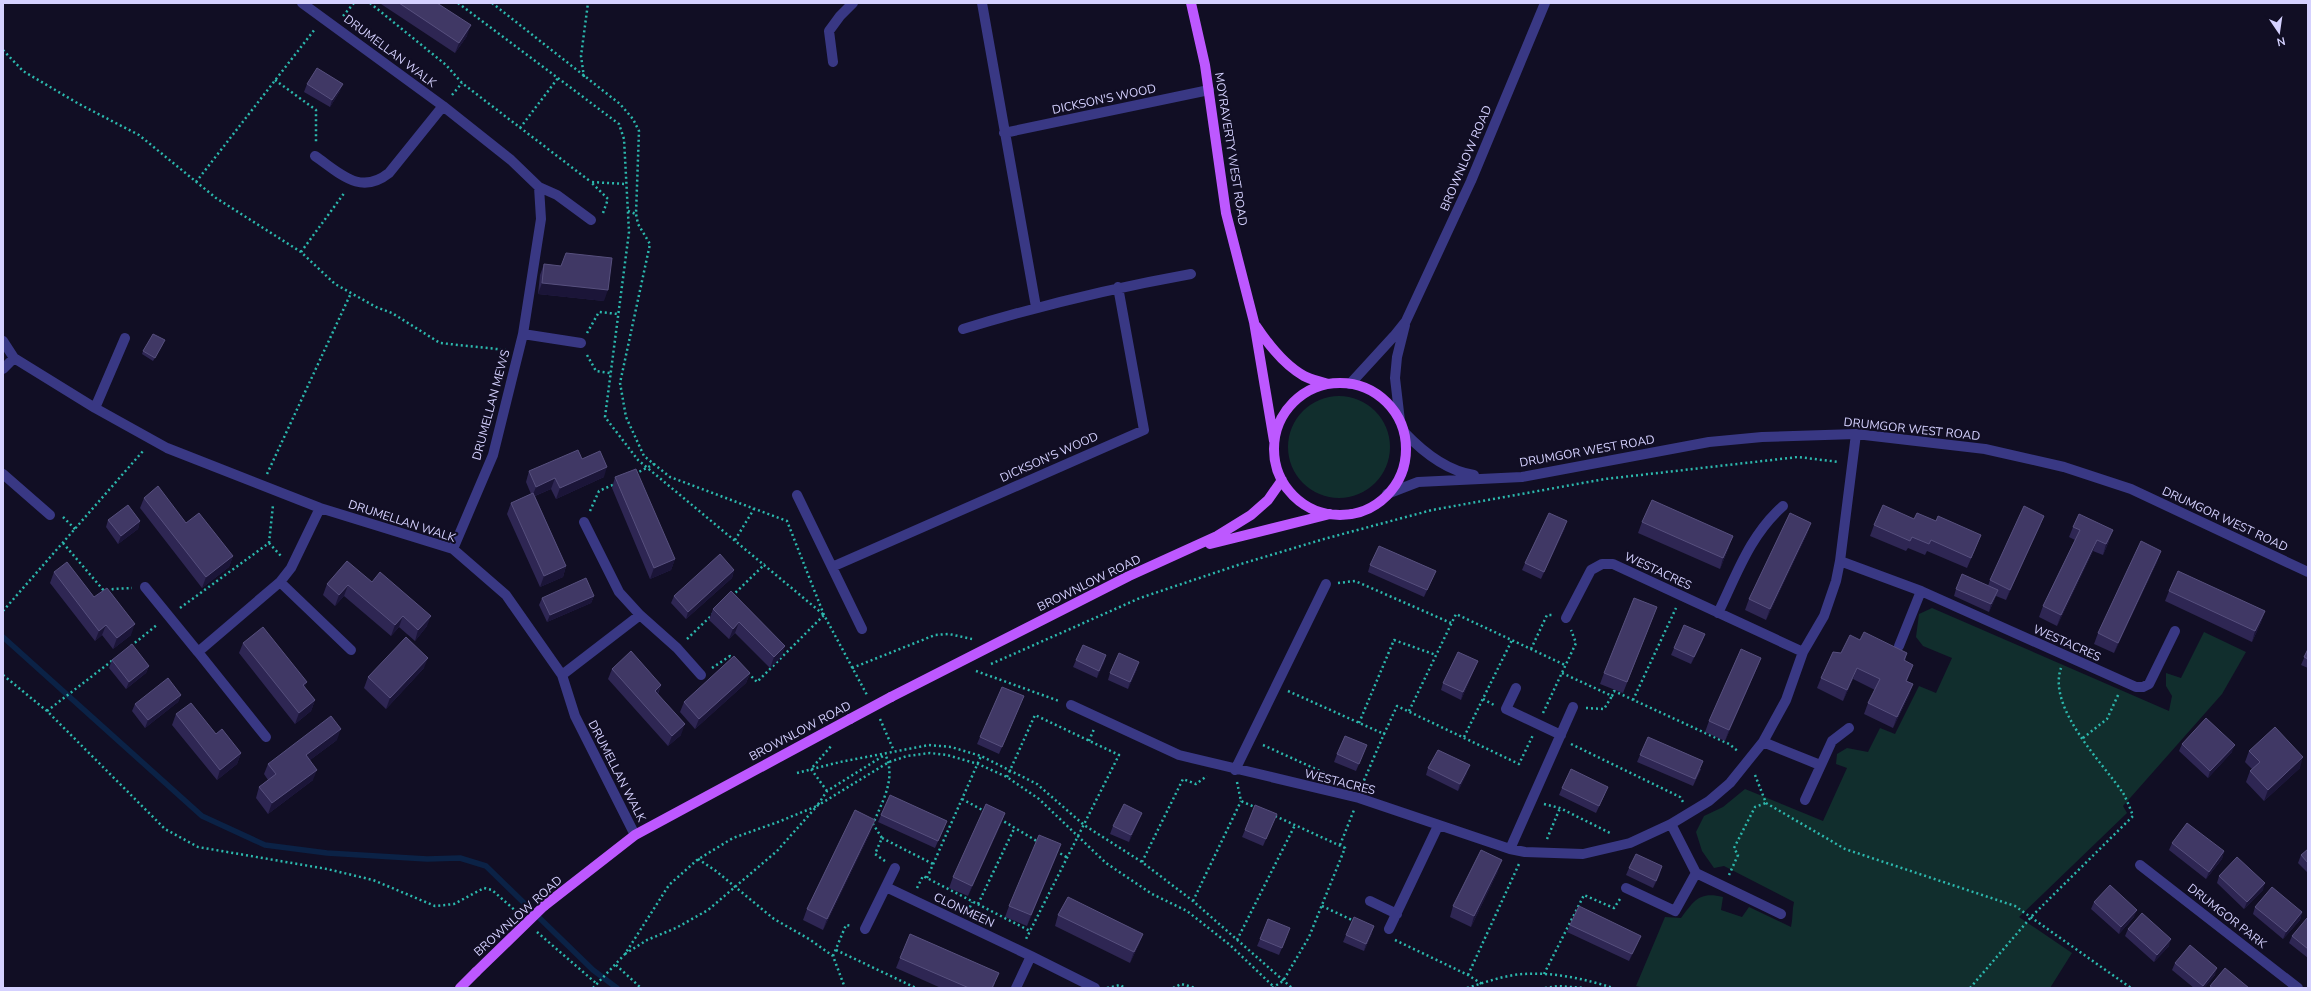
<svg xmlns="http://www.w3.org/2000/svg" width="2311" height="991" font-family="'Nunito Sans',sans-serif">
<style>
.green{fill:#112e2d}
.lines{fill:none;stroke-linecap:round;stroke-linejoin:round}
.stream{stroke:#0b2246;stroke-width:5.5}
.path{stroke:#2cb8ad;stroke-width:2.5;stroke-dasharray:2 3;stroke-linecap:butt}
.minor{stroke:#393884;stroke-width:10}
.major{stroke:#bd58ff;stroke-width:10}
.major-bridge{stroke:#bd58ff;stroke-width:10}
.wall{fill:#2e2653}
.shaded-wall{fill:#1b1538}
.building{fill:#403865;stroke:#57507e}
.labels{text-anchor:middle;stroke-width:4;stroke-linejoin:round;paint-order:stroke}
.street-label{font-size:12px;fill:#d5d1ff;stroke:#110e24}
</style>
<rect width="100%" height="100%" fill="#110e24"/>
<!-- green -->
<path class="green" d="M1288 447a51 51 0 1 1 102 0a51 51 0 1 1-102 0Z
M1932,608L2169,711L2172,696L2166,686V673L2181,678L2204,632L2246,652L2222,694L2123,806L2127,813L2019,917L2072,953L2050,988H1645L1636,986L1665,917L1681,918C1694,901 1699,891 1723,897L1721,910L1742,917L1749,907L1791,927C1793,918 1792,910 1794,902L1724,866L1714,868L1702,851L1696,832L1704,816L1723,807L1745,789L1823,821L1847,768L1836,764L1837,754L1847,748L1868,752L1880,728L1895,734L1919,686L1936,693L1952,658L1923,646L1916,637L1919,614Z"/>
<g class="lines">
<!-- stream -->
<path class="stream" d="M3,637L202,816L265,845L327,853L427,859L460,858L486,866L593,970L617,988"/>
<!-- path -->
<path class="path" d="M370,3L446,65L462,83L591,182
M458,3L619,124L624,139L629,232L605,417L638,460L824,615
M492,3L620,104L633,119L639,131L636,214L638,224L650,244L620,383L626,417L644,456L670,477L787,521L824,615L867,695
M343,16L354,3
M3,50L23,71L79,104L139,135L216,198L301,252L335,284L376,307L392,313L440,343L506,350
M584,77L581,56L588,3
M275,80L316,110V143
M452,95L462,83
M520,128L558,78
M196,182L315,29
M628,211L636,214
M603,213L608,199L591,182L626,184
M301,252L345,192
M587,333L599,312L618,314
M587,355L596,371L610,373
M267,474L351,293
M635,474L654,464
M590,511L599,491L615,484
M63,517L75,529
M735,540L754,509
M63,543L105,592
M269,543L281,556
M1338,583L1355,581L1451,623
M108,593L113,589L132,588
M732,596L765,564
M180,608L269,543L273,505
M3,611L143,451
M687,639L713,614
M131,646L158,624
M1531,649L1547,615H1552
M991,664L1140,598L1241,564L1324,539L1432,510L1605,479L1798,457L1839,462
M712,668L730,656L734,660
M852,668L935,635L949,634L972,639
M976,671L1059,701
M748,673L757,682L824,615
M1562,673L1612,696L1614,691L1729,744L1739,752
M3,675L47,711L165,829L198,847L327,869L373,880L435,906L454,904L484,888L492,890L518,913
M1288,691L1384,734L1397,706L1519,764L1533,735
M1483,699L1494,705
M1633,700L1676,608
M1586,708L1604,709L1612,696
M47,711L113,660
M1409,711L1456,614L1565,665
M1543,713L1576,643L1571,630
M880,719L894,751
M1359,723L1394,640L1436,655
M1464,737L1512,640
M2083,738L2107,719L2119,693
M1089,741L1094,729
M1571,744L1680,797L1683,802
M1263,745L1329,775
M797,773L840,762L929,745L951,747L981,756L1037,784L1084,825L1142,862L1193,901L1292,988
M1755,775L1766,803L1845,849L2015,906L2131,988
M1007,777L1035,715L1119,755L1026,939
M1237,782L1241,801L1257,808
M1362,785L1384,734
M827,791L811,769L832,745
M962,799L986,812
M1544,804L1560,808L1610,833
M1000,819L1040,843
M882,838L933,864
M1547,839L1560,808
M1340,845L1354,810
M1056,851L1068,858
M698,859L716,871L774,919L809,939L833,956L845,988
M885,861L875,854L882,838L873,824C882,802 897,778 885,754
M1142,862L1183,779L1196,784L1207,776
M1729,875L1738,855L1734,848L1755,807L1766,803
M927,878L981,756
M917,888L923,876L1030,931
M1193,901L1241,801
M978,904L1014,829
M1322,906L1354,921
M968,912L972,902
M537,932L597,984
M1237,940L1295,825
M1395,940L1468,975L1482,984
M836,950L916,988
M625,954L647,940L676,928L708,910L777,851L817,806L889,762L907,756L930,753L947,755L978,764L1007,777L1039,799L1106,863L1152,894L1187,911L1230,945L1275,988
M833,956L846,925L852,926
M616,965L641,988
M1544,974L1584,895L1614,908L1620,899
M1468,975L1519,864
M593,988L625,954L669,885L697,860L733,838L778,822L817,806L827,791L883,756
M1107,988L1120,985L1125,988
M1173,988L1181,984L1196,988
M1272,988L1283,981L1309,937L1345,848L1273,815
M1467,988C1486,982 1505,975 1524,974C1553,972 1586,979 1613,988
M1545,988L1558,986L1585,988
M1970,988L2032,916L2133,816C2130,808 2127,800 2123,793C2102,762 2047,708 2061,668"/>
<!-- minor -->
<path class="minor" d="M302,3L443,106L511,160L539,187L541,219L523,334L493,455L453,549
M982,3L1036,307
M833,62L829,31L840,16L853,3
M1004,133L1209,90
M315,156C340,173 360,196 389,173L443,106
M539,187L557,195L591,220
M963,329C1038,306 1113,288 1191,274
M523,334L581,343
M3,341L14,358L95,408L167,448L320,508L453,549L506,595L562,675L575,716L635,835
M3,369L14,358
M1350,384L1394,336L1406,321L1471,181L1545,3
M95,408L125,338
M1400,421L1395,378L1397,357L1405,325
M1404,432C1422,451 1447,471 1474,475
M3,474L50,515
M1387,494L1418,482L1522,477L1709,442L1762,437L1856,434L1985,449L2064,467L2131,489L2308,572
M797,495L862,629
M584,522L619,592L640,615L677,648L701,675
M1840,561L1921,591L2136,687H2143L2149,684L2175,631
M832,567L1144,430L1118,287
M280,582L351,650
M145,587L198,652L280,582L291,568L320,508
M1718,613C1737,574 1750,535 1783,506
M1566,618L1591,570L1602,564H1613L1803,652
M1899,646L1921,591
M198,652L266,737
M562,675L640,615
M1516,688L1506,709L1561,735
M1071,705L1179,755L1359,798L1510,849L1525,852L1583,854L1630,843L1671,824L1709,801L1730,783L1763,742L1786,700L1803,652L1824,616L1836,581L1840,561L1856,434
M1763,742L1820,765
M1235,770L1326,584
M1805,800L1832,741L1849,728
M1510,849L1573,707
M2140,865L2298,988
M1696,873L1781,914
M886,887L1031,956
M1626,888L1675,911L1696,873L1671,824
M1370,901L1397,914
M865,929L895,868
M1389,929L1438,826
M1016,988L1031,956L1095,988"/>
<!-- major -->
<path class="major" d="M1191,3L1205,65L1226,213L1254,322L1274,441
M1256,326C1268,344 1284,365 1304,376C1311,380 1320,381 1328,384
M1274 449a66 66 0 1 1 132 0a66 66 0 1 1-132 0Z
M1210,544L1330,514
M891,697L1129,576L1217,536L1251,515L1268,500L1282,480
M544,906L635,835L850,719
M460,988L476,972"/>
<!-- major-bridge -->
<path class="major-bridge" d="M850,719L891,697
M476,972L544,906"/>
</g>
<!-- wall -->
<path class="wall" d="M382,3H437L467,36L455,53L381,4Z
M307,84L340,91L330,107L304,92Z
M544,264L604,301L538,294L540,275Z
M163,344L153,361L142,354L143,351Z
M582,459L604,477L556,499L551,489L535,496L566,566L563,577L540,587L507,514L511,503L531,494L526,482L529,471Z
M615,477L675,559L671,570L650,579L612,488Z
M144,498L186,523L233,556L229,567L202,588L140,508Z
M2044,516L2040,526L2006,600L1996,596L1989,612L1954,596L1956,589L1988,586L1990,580Z
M1914,519L1936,521L1981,535L1977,545L1967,568L1927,551L1925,555L1908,548L1906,551L1870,536L1874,525Z
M108,520L140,521L138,529L118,544L106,527Z
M1642,522L1729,547L1720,569L1638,533Z
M1811,523L1807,534L1766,620L1745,610L1749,599Z
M2073,527L2109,541L2103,555L2093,551L2057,626L2039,617L2043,606L2075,540L2069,537Z
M1565,528L1541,579L1522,570L1525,563Z
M2161,551L2157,562L2114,653L2094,644L2098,633Z
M1370,565L1436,571L1424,597L1368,572Z
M734,570L732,578L686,619L671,603L674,596Z
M54,572L94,597L131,635L113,649L102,635L95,641L50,583Z
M372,582L427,626L415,641L399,627L391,636L344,596L335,606L323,595L327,584Z
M2169,591L2265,611L2261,622L2252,642L2165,601Z
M594,596L591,603L547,622L539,605L542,598Z
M713,609L785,646L781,657L770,668L735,633L729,639L709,620Z
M1653,617L1623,693L1600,684L1604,673Z
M1705,634L1702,642L1691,664L1671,655L1674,648Z
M1860,640L1907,653L1905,661L1913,665L1907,681L1913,684L1909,695L1893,728L1864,714L1868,703L1875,690L1853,679L1843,701L1817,688L1821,678L1841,653Z
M243,643L305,688L315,700L311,711L295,724L239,653Z
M2308,649V668L2301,665Z
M1106,655L1097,678L1073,667L1076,660Z
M1761,658L1757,668L1725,741L1705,732L1709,721Z
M112,660L149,666L146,673L126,689L109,668Z
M1478,661L1475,668L1461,700L1441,690L1443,683Z
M424,668L386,709L364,688L368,677Z
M612,669L661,685L658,694L681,735L668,746L608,679Z
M1137,669L1128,689L1108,680L1110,673Z
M750,673L746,683L695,729L680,712L684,702Z
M181,695L178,702L145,728L132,711L135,704Z
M1024,696L999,754L977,744L980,737Z
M176,714L216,734L241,753L237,764L217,780L172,725Z
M337,740L310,760L313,780L268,814L256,798L259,787L268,780L264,774L268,764Z
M2182,744L2232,752L2208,778L2179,751Z
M2249,751L2300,768L2264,801L2246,782L2250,771L2252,769L2245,762Z
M1364,752L1356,771L1334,762L1337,754Z
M1640,755L1701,769L1693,786L1637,762Z
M1428,768L1467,773L1458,791L1426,775Z
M1562,788L1605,794L1596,813L1559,795Z
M1005,813L1001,824L968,896L949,888L953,877Z
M1142,813L1139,820L1129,842L1110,834L1113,826Z
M1277,814L1263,846L1242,837L1245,830Z
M881,815L947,821L935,848L878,822Z
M871,831L823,930L803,920L807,909Z
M2172,843L2224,851L2222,859L2206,879L2169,850Z
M2308,849V873L2298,863L2301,855Z
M1057,855L1027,926L1005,917L1009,906Z
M1629,868L1660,874L1653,888L1626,875Z
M1498,871L1471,927L1450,917L1453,906Z
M2219,876L2263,890L2244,909L2217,883Z
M2094,902L2134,917L2119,934L2091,909Z
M2255,907L2302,912L2300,920L2283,939L2253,914Z
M1058,915L1143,934L1139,944L1130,963L1055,926Z
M2308,919V958L2289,943L2292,936Z
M1570,925L1638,943L1629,961L1567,932Z
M1290,928L1279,955L1257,946L1260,939Z
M2128,929L2169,946L2154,962L2125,936Z
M1372,933L1364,951L1343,942L1346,935Z
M900,958L995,983L993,988H941L896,968Z
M2175,963L2215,975L2204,988H2194L2172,970Z"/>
<!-- shaded-wall -->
<path class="shaded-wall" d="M471,25L467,36L455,53L459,43Z
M343,84L340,91L330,107L332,100Z
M542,283L608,290L604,301L538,294Z
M607,467L604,477L556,499L560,488Z
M555,478L551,489L532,497L536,487Z
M2044,516L2040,526L2006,600L2010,590Z
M140,521L138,529L118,544L121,536Z
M1567,521L1565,528L1541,579L1544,572Z
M1811,523L1807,534L1766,620L1770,609Z
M2113,530L2109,541L2103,555L2106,544Z
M1733,536L1729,547L1720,569L1723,558Z
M2097,540L2093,551L2057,626L2061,615Z
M2161,551L2157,562L2114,653L2118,643Z
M233,556L229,567L202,588L206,577Z
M675,559L671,570L650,579L654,568Z
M566,566L563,577L540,587L544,576Z
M734,570L732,578L686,619L688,612Z
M1436,571L1433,578L1424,597L1427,590Z
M348,585L344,596L335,606L339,595Z
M1998,590L1995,597L1989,612L1991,604Z
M594,596L591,603L547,622L550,615Z
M2265,611L2261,622L2252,642L2255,631Z
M403,616L399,627L391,636L395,625Z
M431,616L427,626L415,641L418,630Z
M739,622L735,633L729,639L733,629Z
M135,624L131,635L113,649L117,638Z
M106,625L102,635L95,641L99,631Z
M1705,634L1702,642L1691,664L1694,657Z
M785,646L781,657L770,668L774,657Z
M1106,655L1104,663L1097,678L1099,671Z
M428,658L424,668L386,709L390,698Z
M1761,658L1757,668L1725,741L1729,730Z
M1478,661L1475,668L1461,700L1463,692Z
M1139,662L1137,669L1128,689L1130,682Z
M1913,665L1909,676L1902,692L1906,681Z
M149,666L146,673L126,689L129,682Z
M1857,668L1853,679L1843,701L1847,690Z
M750,673L746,683L695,729L699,719Z
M307,682L303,692V685Z
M1913,684L1909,695L1893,728L1897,717Z
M661,685L657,695L655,691Z
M181,695L178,702L145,728L148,720Z
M1024,696L1021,704L999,754L1002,747Z
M315,700L311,711L295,724L299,713Z
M685,724L681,735L668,746L672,736Z
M341,729L337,740L302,766L306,755Z
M2235,745L2232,752L2208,778L2210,771Z
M241,753L237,764L217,780L220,770Z
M2303,757L2300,768L2264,801L2268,790Z
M1470,765L1467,773L1458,791L1460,784Z
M317,770L313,780L268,814L272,803Z
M1005,813L1001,824L968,896L972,886Z
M1142,813L1139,820L1129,842L1131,835Z
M875,820L871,831L823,930L827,919Z
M1061,844L1057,855L1027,926L1031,915Z
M2224,851L2222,859L2206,879L2209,872Z
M1502,860L1498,871L1471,927L1474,916Z
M1662,866L1660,874L1653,888L1656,881Z
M2265,883L2263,890L2244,909L2247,902Z
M2137,910L2134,917L2119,934L2121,927Z
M2302,912L2300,920L2283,939L2286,932Z
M1374,926L1372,933L1364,951L1366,944Z
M1143,934L1139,944L1130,963L1134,952Z
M1641,936L1638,943L1629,961L1632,954Z
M2171,939L2169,946L2154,962L2157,955Z
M2217,968L2215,975L2204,988H2202L2203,986Z"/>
<!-- building -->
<path class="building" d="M399,3H437L471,25L459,43Z
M317,68L343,84L332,100L307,84Z
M566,253L612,258L608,290L542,283L544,264L561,266Z
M153,334L165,340L155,358L143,351Z
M578,450L582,459L600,451L607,467L560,488L555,478L536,487L529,471Z
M636,469L675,559L654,568L615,477Z
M158,486L186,523L199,513L233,556L206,577L144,498Z
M533,493L566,566L544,576L511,503Z
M1652,500L1733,536L1723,558L1642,522Z
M128,505L140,521L121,536L108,520Z
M1883,505L1914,519L1917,513L1936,521L1938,516L1981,535L1971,558L1931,540L1929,544L1912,537L1910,541L1874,525Z
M2024,506L2044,516L2010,590L1990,580Z
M1549,513L1567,521L1544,572L1525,563Z
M1790,513L1811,523L1770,609L1749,599Z
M2079,514L2113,530L2106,544L2097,540L2061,615L2043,606L2080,530L2073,527Z
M2141,541L2161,551L2118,643L2098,633Z
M1379,546L1436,571L1427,590L1370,565Z
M720,554L734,570L688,612L674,596Z
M347,561L372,582L380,572L431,616L418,630L403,616L395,625L348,585L339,595L327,584Z
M67,562L94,597L107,588L135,624L117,638L106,625L99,631L54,572Z
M2178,571L2265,611L2255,631L2169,591Z
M1962,574L1998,590L1991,604L1956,589Z
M586,578L594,596L550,615L542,598Z
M731,591L785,646L774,657L739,622L733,629L713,609Z
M1634,598L1657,607L1627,682L1604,673Z
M1684,625L1705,634L1694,657L1674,648Z
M263,627L307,682L303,685L315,700L299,713L243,643Z
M1864,632L1907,653L1904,660L1913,665L1906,681L1913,684L1897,717L1868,703L1880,679L1857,668L1847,690L1821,678L1833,652L1841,653L1850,635L1860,640Z
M406,637L428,658L390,698L368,677Z
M132,644L149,666L129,682L112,660Z
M1083,645L1106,655L1099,671L1076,660Z
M1741,649L1761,658L1729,730L1709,721Z
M2308,649V659L2304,657Z
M631,651L661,685L655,691L685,724L672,736L612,669Z
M1458,652L1478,661L1463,692L1443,683Z
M1119,653L1139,662L1130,682L1110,673Z
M734,656L750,673L699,719L684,702Z
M168,678L181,695L148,720L135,704Z
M1002,687L1024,696L1002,747L980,737Z
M191,703L216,734L222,729L241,753L220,770L176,714Z
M331,716L341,729L306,755L317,770L272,803L259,787L276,774L268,764Z
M2206,718L2235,745L2210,771L2182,744Z
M2275,727L2303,757L2268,790L2250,771L2260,762L2249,751Z
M1345,736L1367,745L1359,764L1337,754Z
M1648,737L1703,761L1695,779L1640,755Z
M1438,750L1470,765L1460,784L1428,768Z
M1571,769L1608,787L1599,806L1562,788Z
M890,795L947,821L938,841L881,815Z
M986,804L1005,813L972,886L953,877Z
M1124,804L1142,813L1131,835L1113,826Z
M1255,805L1277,814L1266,839L1245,830Z
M855,810L875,820L827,919L807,909Z
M2187,823L2224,851L2209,872L2172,843Z
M1039,835L1061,844L1031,915L1009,906Z
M2308,849V863L2301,855Z
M1481,850L1502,860L1474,916L1453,906Z
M1636,854L1662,866L1656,881L1629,868Z
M2237,857L2265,883L2247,902L2219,876Z
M2110,885L2137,910L2121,927L2094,902Z
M2272,887L2302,912L2286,932L2255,907Z
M1068,897L1143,934L1134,952L1058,915Z
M1579,906L1641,936L1632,954L1570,925Z
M2142,913L2171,939L2157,955L2128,929Z
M1354,917L1374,926L1366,944L1346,935Z
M2307,918L2308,919V949L2292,936Z
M1268,919L1290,928L1282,948L1260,939Z
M910,934L999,973L992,988H969L900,958Z
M2190,945L2217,968L2203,986L2175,963Z
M2225,968L2249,988H2213L2210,986Z"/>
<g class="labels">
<!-- street labels -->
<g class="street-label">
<text transform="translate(390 51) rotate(37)" y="4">DRUMELLAN WALK</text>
<text transform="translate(1104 99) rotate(-12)" y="4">DICKSON'S WOOD</text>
<text transform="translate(1231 149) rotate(81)" y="4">MOYRAVERTY WEST ROAD</text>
<text transform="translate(1466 158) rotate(-67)" y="4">BROWNLOW ROAD</text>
<text transform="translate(491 405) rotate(-75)" y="4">DRUMELLAN MEWS</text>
<text transform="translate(1912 429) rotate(6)" y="4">DRUMGOR WEST ROAD</text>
<text transform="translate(1587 451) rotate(-10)" y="4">DRUMGOR WEST ROAD</text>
<text transform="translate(1049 457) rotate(-24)" y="4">DICKSON'S WOOD</text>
<text transform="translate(2225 519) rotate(25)" y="4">DRUMGOR WEST ROAD</text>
<text transform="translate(402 521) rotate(18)" y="4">DRUMELLAN WALK</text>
<text transform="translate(1658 571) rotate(25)" y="4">WESTACRES</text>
<text transform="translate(1089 583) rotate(-26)" y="4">BROWNLOW ROAD</text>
<text transform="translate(2067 643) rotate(24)" y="4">WESTACRES</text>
<text transform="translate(800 731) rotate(-28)" y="4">BROWNLOW ROAD</text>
<text transform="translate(617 771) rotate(63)" y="4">DRUMELLAN WALK</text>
<text transform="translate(1340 782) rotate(14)" y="4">WESTACRES</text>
<text transform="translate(964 910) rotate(25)" y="4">CLONMEEN</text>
<text transform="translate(518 916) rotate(-42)" y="4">BROWNLOW ROAD</text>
<text transform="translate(2227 916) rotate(38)" y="4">DRUMGOR PARK</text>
</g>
</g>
<!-- border -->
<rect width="2311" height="991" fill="none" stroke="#d5d1ff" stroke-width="8"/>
<!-- north arrow -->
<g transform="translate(2279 32) rotate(167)" stroke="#110e24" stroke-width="3" paint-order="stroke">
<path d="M0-3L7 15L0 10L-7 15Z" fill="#d5d1ff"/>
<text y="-6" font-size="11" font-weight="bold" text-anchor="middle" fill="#d5d1ff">N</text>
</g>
</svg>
